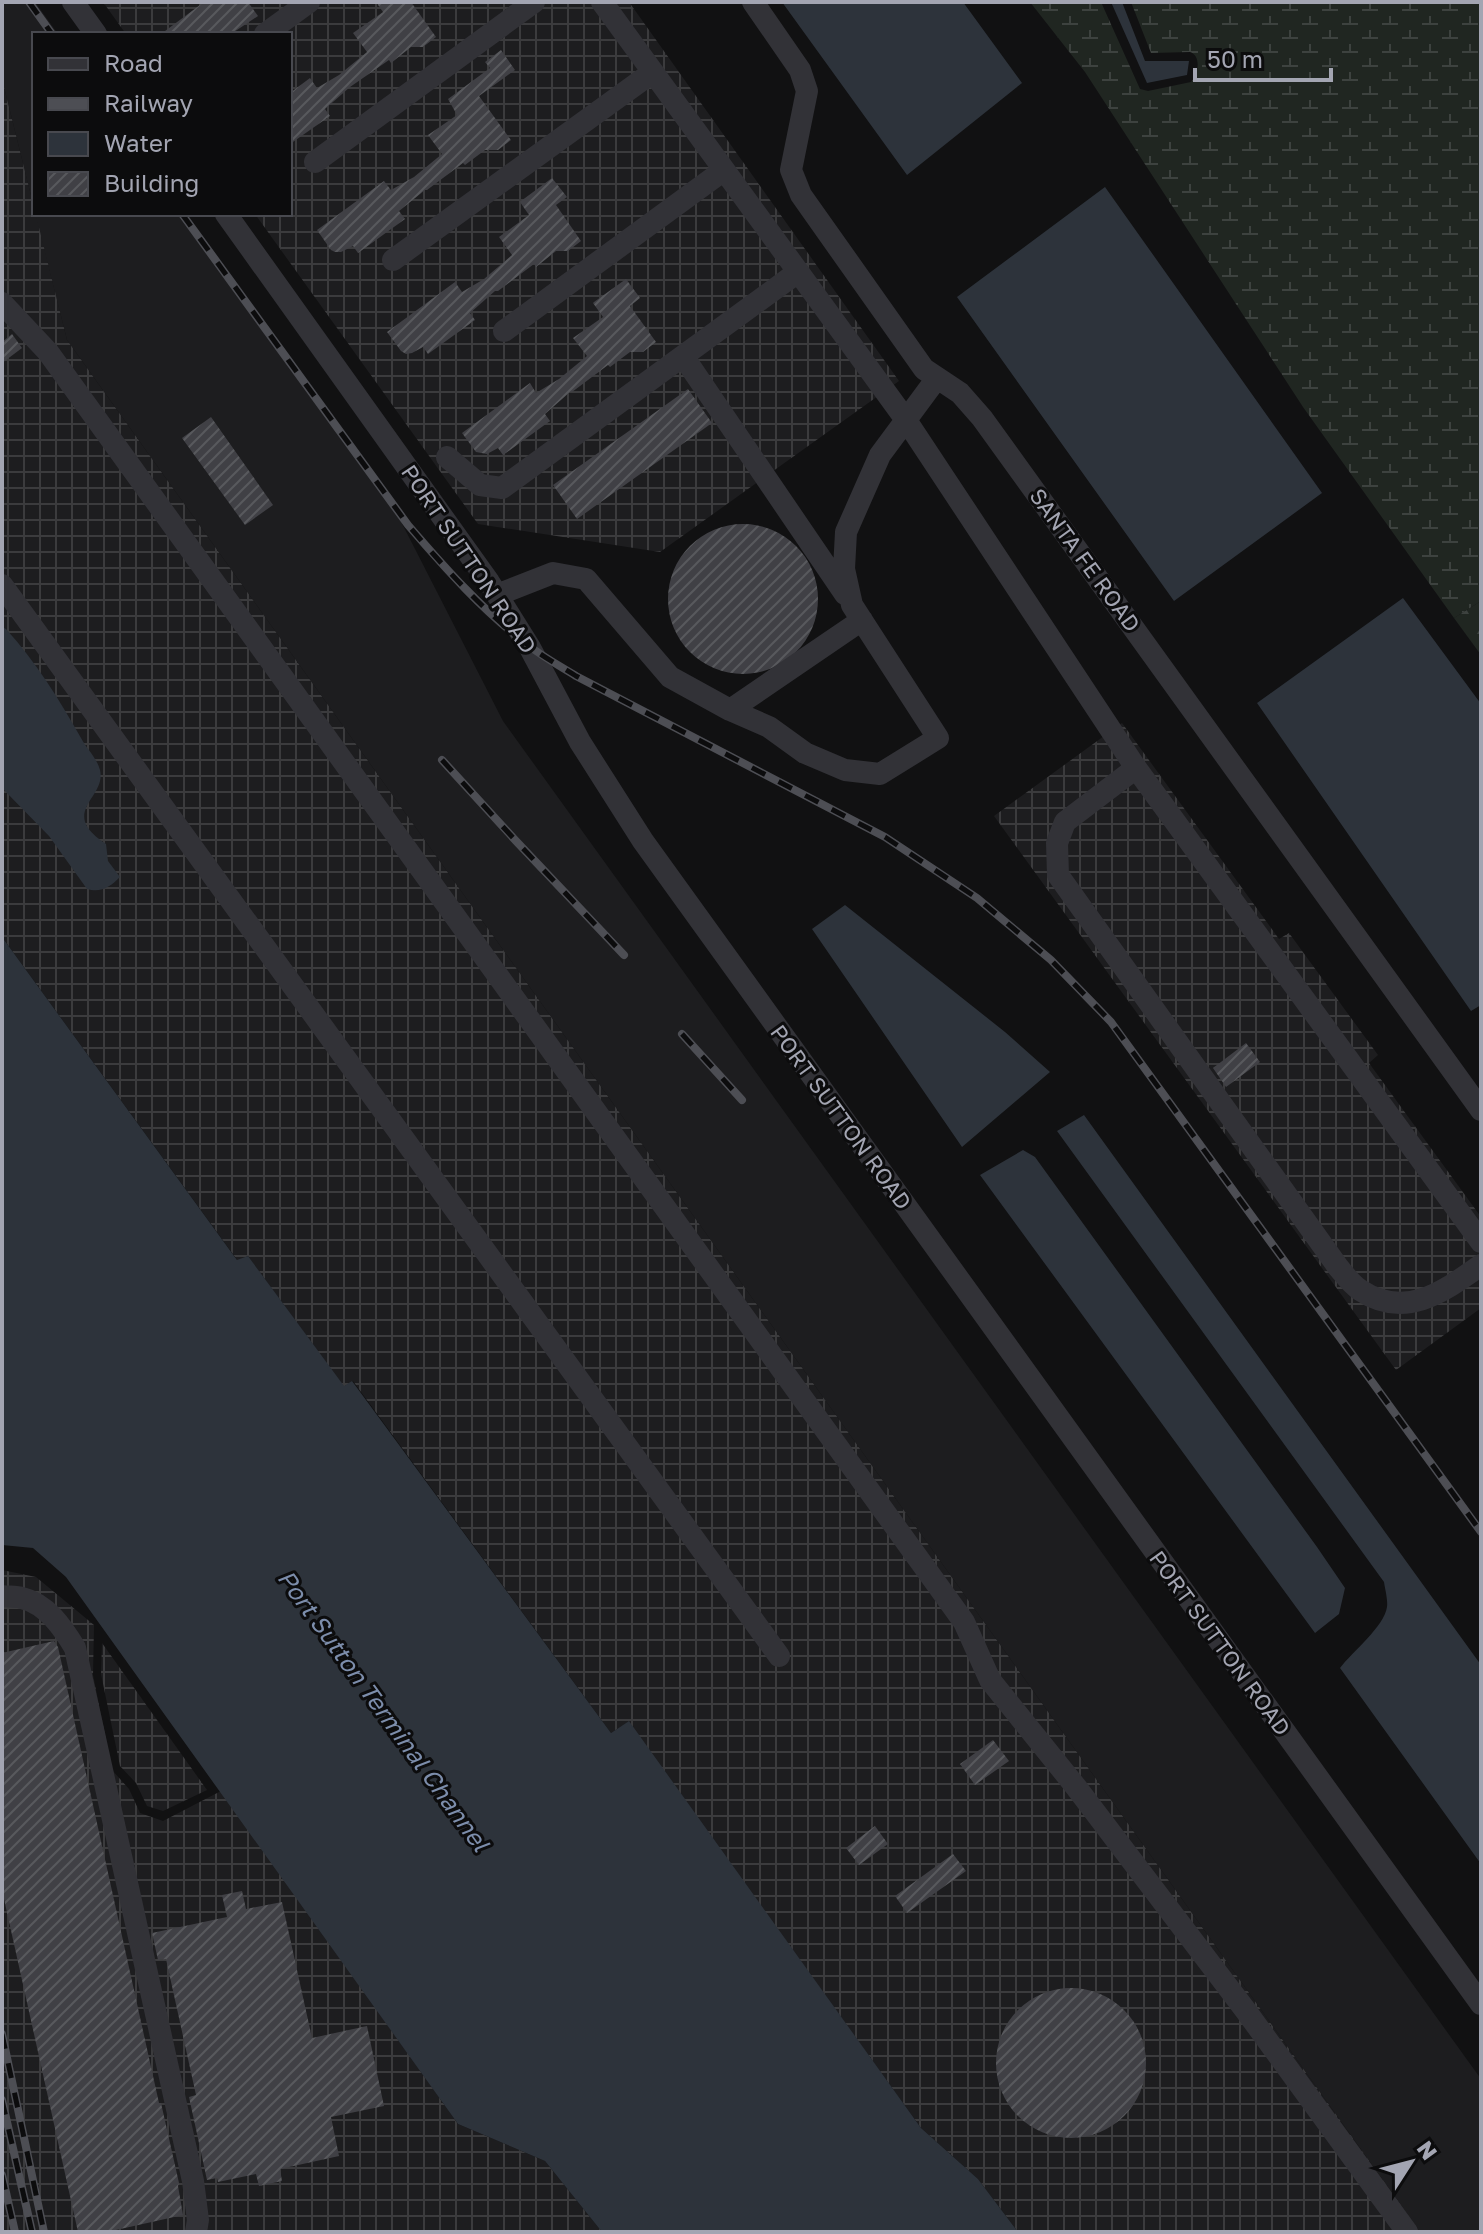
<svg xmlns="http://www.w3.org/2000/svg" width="1483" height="2234" font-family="'Golos Text',sans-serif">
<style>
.built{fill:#1d1d1f}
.industrial{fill:url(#industrial-grid)}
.forest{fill:url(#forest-firs)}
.wetland{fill:url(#wetland-marsh)}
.water{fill:#2d333b}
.building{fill:url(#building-hatch)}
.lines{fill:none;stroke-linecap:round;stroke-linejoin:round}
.minor{stroke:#323237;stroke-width:22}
.rail-casing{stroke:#4d4e54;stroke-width:8}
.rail{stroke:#0c0c0d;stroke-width:5;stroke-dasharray:15;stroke-linecap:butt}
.labels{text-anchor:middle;stroke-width:6;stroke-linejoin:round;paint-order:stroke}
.street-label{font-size:22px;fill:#a3a5b2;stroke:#0c0c0d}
.water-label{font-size:24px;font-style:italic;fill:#7c8dab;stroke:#0c0c0d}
</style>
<defs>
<pattern id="industrial-grid" width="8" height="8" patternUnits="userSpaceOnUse" patternTransform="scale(2)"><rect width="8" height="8" fill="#1d1d1f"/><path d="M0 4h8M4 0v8" fill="none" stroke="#3b3b3d"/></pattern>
<pattern id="forest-firs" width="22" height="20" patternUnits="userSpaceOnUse" patternTransform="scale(2)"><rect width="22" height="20" fill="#202621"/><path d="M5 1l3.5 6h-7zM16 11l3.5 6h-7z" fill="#3d423f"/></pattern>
<pattern id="wetland-marsh" width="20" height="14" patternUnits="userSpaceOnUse" patternTransform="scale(2)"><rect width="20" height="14" fill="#202621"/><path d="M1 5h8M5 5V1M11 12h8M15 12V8" fill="none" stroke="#3d423f"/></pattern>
<pattern id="building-hatch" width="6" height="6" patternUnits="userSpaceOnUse" patternTransform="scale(2)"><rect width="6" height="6" fill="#404045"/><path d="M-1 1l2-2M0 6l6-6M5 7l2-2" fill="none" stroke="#58595d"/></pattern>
</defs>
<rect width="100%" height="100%" fill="#111112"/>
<!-- built -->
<path class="built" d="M2,2H35L58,34H34V208L2,79Z
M35,214H186L391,502L503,721L1481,2079V2232H1420L67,340Z"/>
<!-- industrial -->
<path class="industrial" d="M103,2H629L899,381L660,552L478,524L255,214H290V34H126Z
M2,79L67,340L1420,2232H1018L978,2179L921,2128L628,1722L611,1733L353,1381L344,1387L248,1256L238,1261L2,937Z
M1122,723L1279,939L1289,933L1378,1055L1369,1063L1481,1217V1308L1396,1370L994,816Z
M2,1570L36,1577L94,1625L93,1675L112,1770L129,1789L140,1813L163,1821L221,1791L458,2124L545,2161L602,2232H2Z
M102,1643L207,1790L163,1811L147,1806L136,1783L120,1766L101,1674Z"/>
<!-- forest -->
<path class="forest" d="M1481,601V655L1454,618Z"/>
<!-- wetland -->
<path class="wetland" d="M1030,2H1101L1140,89L1148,91L1191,82C1198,75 1202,56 1190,52L1151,53L1131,2H1481V601L1454,618L1303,407L1085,72Z"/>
<!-- water -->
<path class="water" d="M782,2H963L1022,83L907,175Z
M1111,2H1122L1145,61H1189L1187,75L1147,83Z
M1105,187L1322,493L1174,601L957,297Z
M1403,598L1481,704V1005L1471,1011L1257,703Z
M2,627L6,629C36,662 59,699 81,738C86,748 97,758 100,770C107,798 57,812 106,844L108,861L120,877C110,887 101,893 87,889L49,836L2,788Z
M845,905L1005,1032L1050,1072L962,1147L812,929Z
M2,937L237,1260L248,1256L344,1386L352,1381L611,1733L629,1721L921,2128L978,2179L1018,2232H602L545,2161L458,2124L66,1577L33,1548L2,1545Z
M1084,1115L1481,1665V1864L1340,1668C1352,1652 1384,1627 1387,1607C1388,1600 1385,1589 1384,1582L1057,1131Z
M1023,1150L1035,1157L1317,1547L1345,1588L1339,1614L1315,1633L980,1175Z"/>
<!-- building -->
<path class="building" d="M204,2H248L258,16L231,34H161Z
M376,2H411L436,37L423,47H411L391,63L389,60L350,87L325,109L330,116L290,144V93L310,78L317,88L339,75L367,52L353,33L383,12Z
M501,50L515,70L479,96L511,140L498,150H485L465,165L463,163L427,190H425L399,211L405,219L358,253L353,246L341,252H335L331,250L317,230L384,181L391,190L414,177L442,154L428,135L457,115L448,99L490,68L485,62Z
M552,178L567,197L556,205L581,241L568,251H556L536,267L534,264L498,291H495L470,313L475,320L428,354L423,347L412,353L406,354L401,351L387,332L455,282L462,292L484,279L512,255L499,237L529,215L520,202L521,201Z
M626,279L640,298L630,306L656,342L643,352H630L610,367L608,365L572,392H570L545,414L550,421L503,455L498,448L487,454L476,452L462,433L530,383L536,393L559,379L587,356L573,338L603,317L593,303L594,302Z
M12,334L22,348L2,363V342Z
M688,389L712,423L577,519L553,485Z
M211,417L273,505L245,525L182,438Z
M668 599a75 75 0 1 1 150 0a75 75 0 1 1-150 0Z
M1246,1043L1260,1062L1226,1087L1213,1068Z
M54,1641L58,1647L159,2103H161L179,2183L178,2186L183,2215L107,2232H78L2,1890V1653Z
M993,1740L1009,1761L975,1785L960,1764Z
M875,1826L888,1844L859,1865L846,1848Z
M953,1854L966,1871L907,1913L895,1896Z
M242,1891L246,1909L282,1902L312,2038L367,2026L384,2106L331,2117L339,2156L280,2169L282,2181L259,2186L256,2174L218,2182L217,2178L207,2180L189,2097L196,2095L166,1959L158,1960L152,1933L227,1917L222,1895Z
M996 2063a75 75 0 1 1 150 0a75 75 0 1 1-150 0Z"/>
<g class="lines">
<!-- minor -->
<path class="minor" d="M73,2L96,34
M602,2L906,420L1136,768L1481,1242
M753,2L800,70L807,91L791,170L801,195L924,369L960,393L982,418L1481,1110
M265,34L309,2
M315,162L534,2
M226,214L489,582L529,646L580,742L643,841L1481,2004
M393,260L653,72
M2,303L48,352L964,1622L990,1680L1076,1787L1246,2011L1407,2232
M504,331L724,170
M683,356L845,594
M447,457L480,485L502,488L798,272
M2,585L779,1656
M497,595L553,573L586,579L670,677L730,710L769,727L805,753L845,770L880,774L938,738L852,605L844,569L846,532L880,455L937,378
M730,710L862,620
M1136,768L1065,822L1057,843L1058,875L1338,1267C1344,1274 1351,1284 1360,1290C1405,1320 1443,1292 1481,1265
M2,1596C8,1597 16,1596 22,1598C47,1604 63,1628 75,1648L193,2181L198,2220L196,2232"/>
<defs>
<path id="rail" d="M29,2L52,34
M182,214L408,525C445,568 483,611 528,645C543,657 560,666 576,676L885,837L977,898L1051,960L1111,1022L1481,1532
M442,760L516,841L624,955
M682,1034L742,1100
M2,2034L44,2232
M2,2100L32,2232
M2,2175L15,2232"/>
</defs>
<!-- rail casing -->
<use href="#rail" class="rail-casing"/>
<!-- rail -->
<use href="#rail" class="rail"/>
</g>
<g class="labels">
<!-- street labels -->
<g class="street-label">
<text transform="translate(469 559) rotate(56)" y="8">PORT SUTTON ROAD</text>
<text transform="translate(1085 560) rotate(54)" y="8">SANTA FE ROAD</text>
<text transform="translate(841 1117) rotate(54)" y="8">PORT SUTTON ROAD</text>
<text transform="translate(1220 1643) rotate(54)" y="8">PORT SUTTON ROAD</text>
</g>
<!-- water labels -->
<g class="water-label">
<text transform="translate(383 1711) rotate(54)" y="8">Port Sutton Terminal Channel</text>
</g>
</g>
<!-- border -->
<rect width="1483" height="2234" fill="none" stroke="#a3a5b2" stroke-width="8"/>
<!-- legend -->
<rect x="32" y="32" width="260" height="184" fill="#0c0c0d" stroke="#48494f" stroke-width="2"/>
<rect x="48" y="58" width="40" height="12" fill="#323237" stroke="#48494f" stroke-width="2"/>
<text x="104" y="72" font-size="24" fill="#a3a5b2">Road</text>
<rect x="48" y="98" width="40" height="12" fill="#4d4e54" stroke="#48494f" stroke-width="2"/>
<text x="104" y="112" font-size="24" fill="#a3a5b2">Railway</text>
<rect x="48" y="132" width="40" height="24" fill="#2d333b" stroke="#48494f" stroke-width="2"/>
<text x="104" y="152" font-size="24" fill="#a3a5b2">Water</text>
<rect x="48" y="172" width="40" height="24" fill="url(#building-hatch)" stroke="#48494f" stroke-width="2"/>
<text x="104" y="192" font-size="24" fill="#a3a5b2">Building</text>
<!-- north arrow -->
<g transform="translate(1411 2162) rotate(54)" stroke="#0c0c0d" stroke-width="6" paint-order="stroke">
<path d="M0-6L14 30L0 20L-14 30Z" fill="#a3a5b2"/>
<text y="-12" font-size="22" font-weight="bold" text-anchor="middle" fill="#a3a5b2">N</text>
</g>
<!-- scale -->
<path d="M1195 68v12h136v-12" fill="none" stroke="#a3a5b2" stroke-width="4"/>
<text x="1207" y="68" font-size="24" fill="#a3a5b2" stroke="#0c0c0d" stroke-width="6" paint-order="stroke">50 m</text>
</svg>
